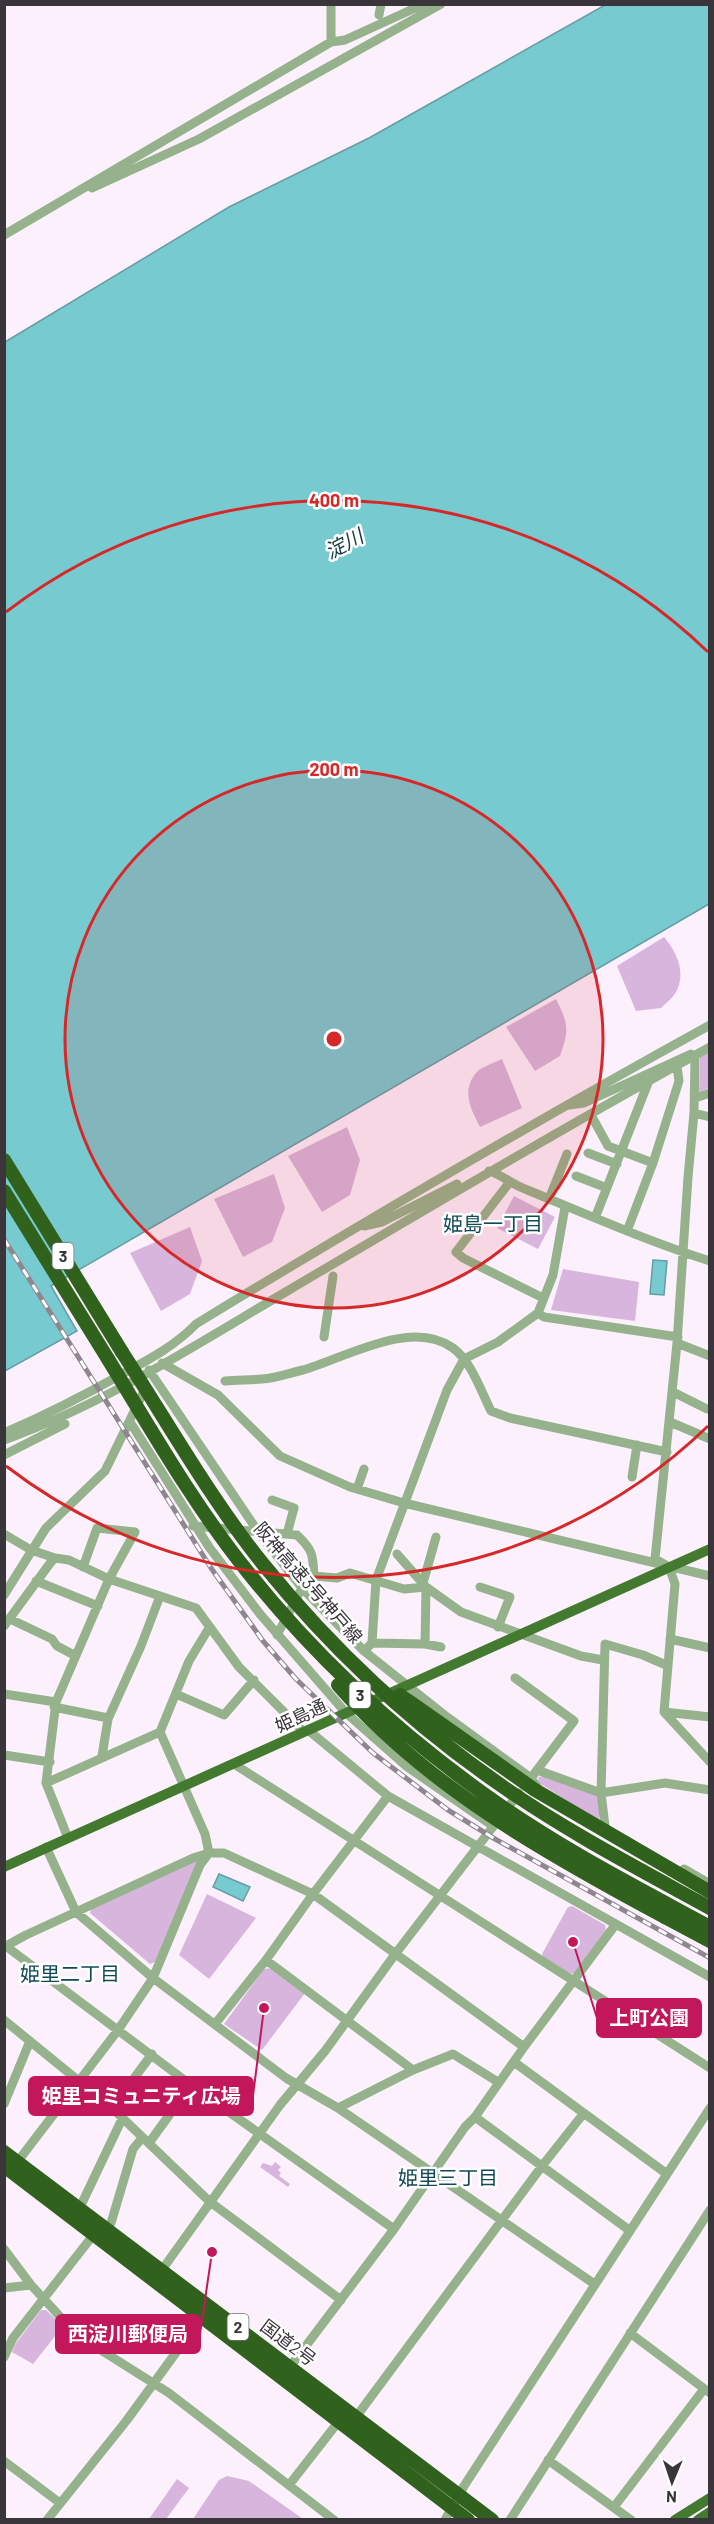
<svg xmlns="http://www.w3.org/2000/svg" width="714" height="2524" font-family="Barlow,'Noto Sans JP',sans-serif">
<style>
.green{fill:#d7b5dd}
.water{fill:#78cad1;stroke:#659da4;stroke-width:1.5}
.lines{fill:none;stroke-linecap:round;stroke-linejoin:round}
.minor{stroke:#95b28c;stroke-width:9}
.major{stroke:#447930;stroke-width:10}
.highway{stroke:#30611d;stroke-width:14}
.rail-casing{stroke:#8f8790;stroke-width:5}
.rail{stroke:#fff;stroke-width:3;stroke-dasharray:9;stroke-linecap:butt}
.highway-bridge{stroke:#30611d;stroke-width:14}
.ring{fill:none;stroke:#d62828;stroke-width:3}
.labels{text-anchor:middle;stroke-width:5;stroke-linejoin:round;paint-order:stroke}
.shield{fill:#fff;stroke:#757276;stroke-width:1.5}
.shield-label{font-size:16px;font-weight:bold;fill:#3a353b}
.street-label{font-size:18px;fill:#3a353b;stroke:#fff}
.water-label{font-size:20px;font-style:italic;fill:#123a3d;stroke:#fff}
.neighbourhood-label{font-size:20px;fill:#114956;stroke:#fff}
.centre{fill:#d62828;stroke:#fff;stroke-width:3}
.ring-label{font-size:18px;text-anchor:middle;font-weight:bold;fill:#d62828;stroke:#fff;stroke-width:5;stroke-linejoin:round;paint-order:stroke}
.leader{fill:none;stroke:#c2185b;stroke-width:2}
.callout-dot{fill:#c2185b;stroke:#fff;stroke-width:2}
.callout{fill:#c2185b;stroke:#c2185b;stroke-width:2}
.callout-label{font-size:20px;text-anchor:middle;font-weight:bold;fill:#fff}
</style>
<rect width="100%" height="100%" fill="#fcf0fd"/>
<!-- green -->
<path class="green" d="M664,937C676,951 686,971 677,990C674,997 666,1003 661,1008L636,1011L617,966Z
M556,999C569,1025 569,1030 560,1056L535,1071L506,1027Z
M709,1050V1088L699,1092L700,1055Z
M502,1059L522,1108L480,1127C471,1110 461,1091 476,1073C481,1067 494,1063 502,1059Z
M347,1127L360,1160L350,1195L322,1212L288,1156Z
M274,1174L285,1208L272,1242L243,1257L214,1199Z
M514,1196L555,1217L538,1249L497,1228Z
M190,1227L202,1261L190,1294L161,1311L130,1253Z
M563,1269L639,1282L635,1321L551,1310Z
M545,1776L599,1795V1821L539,1783L538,1777Z
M195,1861L198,1864L155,1962L150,1964L90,1913L91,1908Z
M207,1894L256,1918L209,1979L179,1955Z
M572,1906L605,1925L606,1930L577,1973L569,1974L543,1958L542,1954L568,1907Z
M272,1968L305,1993L262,2050L224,2024L264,1969Z
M275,2162L281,2167L278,2170L281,2173L279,2176L290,2184L288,2187L260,2167L263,2163L272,2166Z
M41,2310H46L63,2326L33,2364L12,2352L16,2343Z
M227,2476L249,2481L303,2519H193L219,2480Z
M177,2479L189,2488L166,2519H149Z"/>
<!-- water -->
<path class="water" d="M605,5H709V904L51,1286L77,1331L5,1371V342L229,207L369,138Z
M653,1260L667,1261L664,1295L650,1294Z
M219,1874L250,1887L243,1901L213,1887Z"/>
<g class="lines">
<!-- minor -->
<path class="minor" d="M379,15L381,4
M331,42V4
M92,188L199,139L441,4
M4,235L331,42L345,40L424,4
M695,1057L694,1113L688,1177L677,1343L655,1559L669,1567L675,1584L664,1712L710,1762
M695,1098L710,1093
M569,1105L584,1103L691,1054
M694,1113L710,1117
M591,1115L608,1146L653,1163
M588,1153L617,1164
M489,1171C495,1171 515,1186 525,1189C586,1214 647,1241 710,1261
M576,1176L607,1188
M509,1183L456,1252L463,1258L543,1298
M549,1199L567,1154
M595,1218L648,1083
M364,1226L382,1222L457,1184
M627,1231L653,1163L679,1081L677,1067
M538,1313L544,1317L678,1337
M324,1337L333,1276
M677,1343L710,1356
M162,1363L218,1395L280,1456L350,1487L404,1503L710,1576
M149,1370L257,1530L302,1588L364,1651L447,1717L531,1778L538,1788
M225,1381C238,1380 250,1380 262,1379C276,1378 290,1373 303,1370C345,1358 411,1318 453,1348C471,1361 481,1391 491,1411L510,1418L667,1452
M673,1392L707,1409
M130,1422L209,1547L260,1614L346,1713L406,1766L493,1826
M670,1422L710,1439
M4,1433C46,1415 85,1395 124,1373C150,1359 176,1345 196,1324C365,1221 536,1121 710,1025
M4,1440C105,1404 197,1344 289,1290C428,1208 568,1125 710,1047
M4,1455L65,1424
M632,1477L637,1445
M357,1489L364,1469
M272,1500L294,1508L287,1534
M193,1526L297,1535C313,1550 313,1555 314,1576
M4,1534L31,1550L55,1558
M397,1554L426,1587L461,1612L581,1656L603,1660
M36,1581L98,1606
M423,1583L436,1537
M480,1587L510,1597L498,1627
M4,1595L46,1528L105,1471L146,1387
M10,1619L52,1639L57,1646L74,1655
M4,1626L51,1562L55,1558L69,1560L109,1579L196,1608L239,1667L304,1732
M277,1635L302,1588L314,1576L337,1578L350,1573L404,1589L426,1587L425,1644
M670,1639L710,1648
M372,1643L376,1580L447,1390L464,1359L498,1342L538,1313L553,1275L565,1207
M368,1647L372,1643L425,1644L441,1647
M515,1678L574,1721L528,1782
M4,1694L56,1702
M176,1694L224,1715L254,1680
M54,1707L108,1718
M664,1712L710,1717
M308,1730L388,1796L710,1977
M160,1732L205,1834L209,1853
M4,1755L50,1762
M102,1756L108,1719L141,1646L160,1596
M234,1764L710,2068
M537,1770L601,1793L665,1783L710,1790
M46,1783L56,1702L109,1579L135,1532L97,1528L83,1567
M605,1826L601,1793L605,1644L643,1655L666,1665
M68,1838L46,1783L160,1732L189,1661L209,1628
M46,1847L76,1912L153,1978L286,2078L338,2108L593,2283
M684,1869L710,1884
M4,1947L26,1935L193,1858L209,1853H224L313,1894L524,2047
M7,1947L191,2085L394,2229
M266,1960L413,2070
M4,2020L112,2108L209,2201L341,2300
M215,2024L266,1960L313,1894L388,1796
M514,2062L667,2174
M4,2104L30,2041
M112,2108L152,2054
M338,2108L413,2070L453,2054L498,2082
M475,2117L629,2230
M149,2143L191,2085
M15,2165L118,2030L153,1978L200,1865L209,1853
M83,2201L122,2119
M111,2223L133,2149L142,2138
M4,2249L31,2285L77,2335L169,2393L334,2520
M159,2274L280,2105L325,2051L396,1953L519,1793
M4,2288L31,2285
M630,2333L710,2393
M4,2357L13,2338L94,2234
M290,2367L394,2229L465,2127L475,2117L524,2047L616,1924
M356,2417L542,2166L584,2113
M548,2460L631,2520
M4,2461L60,2503
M289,2485L339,2421
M614,2507L704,2389
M47,2520L127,2420L204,2314
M445,2520L464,2486L710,2108
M510,2520L710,2210"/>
<!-- major -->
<path class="major" d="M4,1867L710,1549
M675,2520L710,2498
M698,2520L710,2512"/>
<!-- highway -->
<path class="highway" d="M4,1160L122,1352
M4,1191L108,1359
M665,1917L710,1941
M4,2152L492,2520
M4,2166L468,2520"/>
<defs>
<path id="rail" d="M4,1239L211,1568L263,1641L296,1679L373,1753L448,1810L495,1839L710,1958"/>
</defs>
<!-- rail casing -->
<use href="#rail" class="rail-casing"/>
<!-- rail -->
<use href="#rail" class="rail"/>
<!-- highway-bridge -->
<path class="highway-bridge" d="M122,1352C168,1423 210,1498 263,1564C331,1648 412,1724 502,1786C568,1832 639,1869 710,1908
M108,1359C152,1431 194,1505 247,1571C317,1659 399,1734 491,1799C560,1848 636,1887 710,1927
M338,1685C426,1786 547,1854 665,1917
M400,1695L535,1790L710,1892"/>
</g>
<!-- distance rings -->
<circle cx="334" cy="1039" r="269" fill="#d62828" fill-opacity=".12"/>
<g class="ring">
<circle cx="334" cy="1039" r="269"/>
<path d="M708 1426A538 538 0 0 1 6 1466M6 612A538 538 0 0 1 708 652"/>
</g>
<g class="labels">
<!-- shield labels -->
<g class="shield">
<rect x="52.5" y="1243" width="21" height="26" rx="4.5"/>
<rect x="349.5" y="1682" width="21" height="26" rx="4.5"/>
<rect x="227.5" y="2314" width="21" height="26" rx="4.5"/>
</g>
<g class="shield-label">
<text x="63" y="1262">3</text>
<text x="360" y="1701">3</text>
<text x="238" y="2333">2</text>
</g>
<!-- street labels -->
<g class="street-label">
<text transform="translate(308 1583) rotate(49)" y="6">阪神高速3号神戸線</text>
<text transform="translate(301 1716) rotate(-25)" y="6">姫島通</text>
<text transform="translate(288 2343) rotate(37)" y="6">国道2号</text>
</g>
<!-- water labels -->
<g class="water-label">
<text transform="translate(344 544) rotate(-28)" y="7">淀川</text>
</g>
<!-- neighbourhood labels -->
<g class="neighbourhood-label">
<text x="493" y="1231">姫島一丁目</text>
<text x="70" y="1981">姫里二丁目</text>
<text x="448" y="2185">姫里三丁目</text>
</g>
</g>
<circle cx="334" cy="1039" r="9" class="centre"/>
<g class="ring-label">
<text x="334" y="507">400 m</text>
<text x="334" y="776">200 m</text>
</g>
<!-- callouts -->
<path class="leader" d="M573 1942L597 2018M264 2008L253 2096M212 2252L200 2334"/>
<g class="callout-dot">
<circle cx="573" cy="1942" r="6"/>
<circle cx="264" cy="2008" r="6"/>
<circle cx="212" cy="2252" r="6"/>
</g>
<g class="callout">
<rect x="597" y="1999" width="104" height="38" rx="6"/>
<rect x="29" y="2077" width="224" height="38" rx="6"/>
<rect x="56" y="2315" width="144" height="38" rx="6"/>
</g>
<g class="callout-label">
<text x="649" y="2025">上町公園</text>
<text x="141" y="2103">姫里コミュニティ広場</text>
<text x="128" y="2341">西淀川郵便局</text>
</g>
<!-- border -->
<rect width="714" height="2524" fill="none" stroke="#3a353b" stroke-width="12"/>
<!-- north arrow -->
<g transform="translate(672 2482) rotate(182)" stroke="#ffffff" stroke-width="4.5" paint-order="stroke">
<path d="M0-4.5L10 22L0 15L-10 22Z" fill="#3a353b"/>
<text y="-9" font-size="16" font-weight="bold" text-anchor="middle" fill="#3a353b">N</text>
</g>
</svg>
